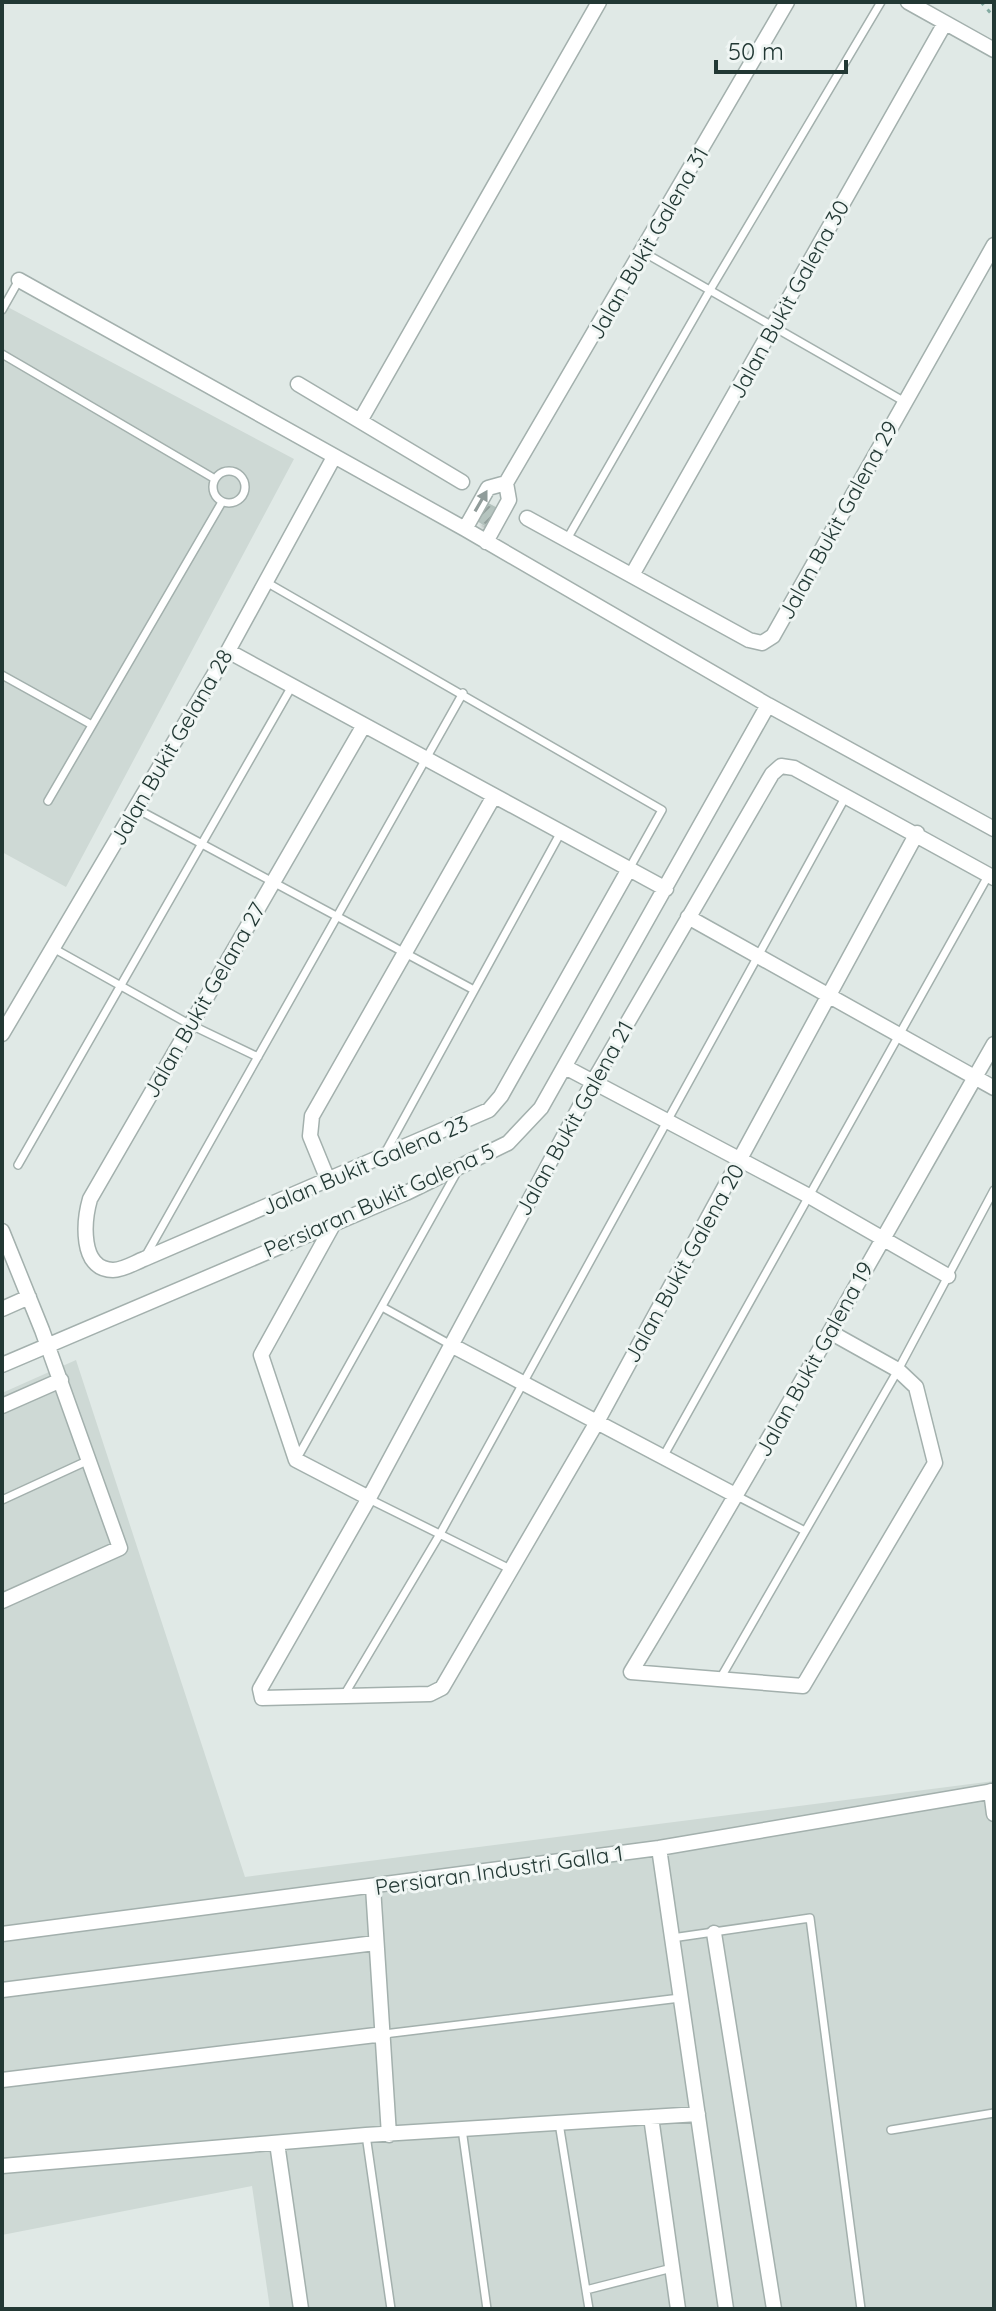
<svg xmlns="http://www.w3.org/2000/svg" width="996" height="2311" font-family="Quicksand,sans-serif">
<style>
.built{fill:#ced9d5}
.building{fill:url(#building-hatch);stroke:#b3c2bd;stroke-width:2;filter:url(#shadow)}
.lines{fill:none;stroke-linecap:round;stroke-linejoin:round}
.service-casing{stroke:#a3b0ad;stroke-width:10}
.minor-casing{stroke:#a3b0ad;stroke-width:17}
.path{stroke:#83aaa1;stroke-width:3;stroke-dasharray:4 6;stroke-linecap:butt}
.service{stroke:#fff;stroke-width:7}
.minor{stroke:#fff;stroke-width:14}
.oneway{fill:#909c9a}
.labels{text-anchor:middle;stroke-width:6;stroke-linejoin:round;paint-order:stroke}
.street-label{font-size:22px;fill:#223834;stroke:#f0f6f4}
</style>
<defs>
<pattern id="building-hatch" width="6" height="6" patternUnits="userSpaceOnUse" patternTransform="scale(2)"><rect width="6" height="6" fill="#b5c4bf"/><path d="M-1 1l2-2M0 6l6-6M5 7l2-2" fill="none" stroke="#93a09c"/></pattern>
<filter id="shadow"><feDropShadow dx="5.5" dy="5.5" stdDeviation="2" flood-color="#0004"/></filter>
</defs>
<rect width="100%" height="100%" fill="#e0e9e6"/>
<!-- built -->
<path class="built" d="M2,304L294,459L66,887L2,852Z
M76,1360L245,1877L994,1781V2309H270L252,2186L2,2235V1393Z"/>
<!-- building -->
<path class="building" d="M486,503L497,509L487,526L477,520Z"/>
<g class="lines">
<defs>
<path id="service" d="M643,252L905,402
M2,310L19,280
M2,354L215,479
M213 487a16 16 0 1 1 32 0a16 16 0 1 1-32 0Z
M567,539L710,290L881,2
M266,582L662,810L629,869
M2,675L92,725
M48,801L222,502
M135,808L474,990
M53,948L189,1024L258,1057
M385,1153L561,832
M18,1165L292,686
M145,1257L463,693
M384,1308L451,1345
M663,1457L988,876
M296,1460L458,1170
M737,1496L805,1531
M369,1499L512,1570
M2,1500L89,1460
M720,1679L898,1370L994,1190
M343,1697L440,1534L846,796
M672,1938L810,1918L861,2309
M384,2034L680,1998
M559,2123L589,2309
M462,2129L487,2309
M891,2130L994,2113
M366,2135L391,2309
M586,2290L672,2268"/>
<path id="minor" d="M908,2L994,50
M19,280L465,529L768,705L994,829
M298,384L462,482
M360,421L599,2
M527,518L749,640L762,643L773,636L994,245
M465,529L488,488L506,483
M486,542L509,500L506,483L787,2
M632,575L945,23
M228,651L666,889
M364,725L90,1199C84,1220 79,1270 113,1270C123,1270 134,1263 144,1259L489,1110L501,1096L629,869
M917,833L597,1422L442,1688L430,1694L262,1698L260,1689L369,1498L593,1082L772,774L781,766L794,768L994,878
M688,917L994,1088
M2,1034L228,651L334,457
M565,1067L807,1195L948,1276
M328,1180L310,1136L312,1116L494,796
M334,1223L261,1355L296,1460L369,1498
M2,1231L42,1330L120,1548L2,1601
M2,1309L29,1297
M830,1332L898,1370L916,1387L935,1463L803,1686L631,1672C756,1465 874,1254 994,1044
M451,1345L737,1496
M2,1365L406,1193L508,1143L541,1108L768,705
M2,1406L61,1380
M991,1791L994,1814
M659,1848L726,2309
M373,1887L389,2135
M714,1933L774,2309
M2,1934L659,1848L994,1791
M2,1990L375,1943
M2,2080L384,2034
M651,2117L678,2309
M277,2143L301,2309
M2,2166L366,2135L698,2114"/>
</defs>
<!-- service casing -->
<use href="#service" class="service-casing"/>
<!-- minor casing -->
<use href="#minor" class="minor-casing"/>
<!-- path -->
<path class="path" d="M981,2L994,17"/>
<!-- service -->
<use href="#service" class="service"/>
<!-- minor -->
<use href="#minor" class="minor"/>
</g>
<!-- one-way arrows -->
<defs><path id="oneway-solid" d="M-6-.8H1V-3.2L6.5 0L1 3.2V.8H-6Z" transform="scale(2)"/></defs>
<use class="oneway" href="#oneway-solid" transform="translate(481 501) rotate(-60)"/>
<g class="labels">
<!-- street labels -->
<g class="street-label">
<text transform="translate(648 243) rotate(-60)" y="8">Jalan Bukit Galena 31</text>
<text transform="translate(789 299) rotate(-61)" y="8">Jalan Bukit Galena 30</text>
<text transform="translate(838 520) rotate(-61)" y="8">Jalan Bukit Galena 29</text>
<text transform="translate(171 747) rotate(-60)" y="8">Jalan Bukit Gelana 28</text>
<text transform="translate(204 1000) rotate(-60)" y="8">Jalan Bukit Gelana 27</text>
<text transform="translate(574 1118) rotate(-61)" y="8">Jalan Bukit Galena 21</text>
<text transform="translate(365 1165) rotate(-23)" y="8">Jalan Bukit Galena 23</text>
<text transform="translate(379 1200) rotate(-24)" y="8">Persiaran Bukit Galena 5</text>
<text transform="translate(684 1263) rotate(-61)" y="8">Jalan Bukit Galena 20</text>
<text transform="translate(814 1359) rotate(-61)" y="8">Jalan Bukit Galena 19</text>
<text transform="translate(499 1870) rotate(-8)" y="8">Persiaran Industri Galla 1</text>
</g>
</g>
<!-- border -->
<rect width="996" height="2311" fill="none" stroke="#223834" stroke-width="8"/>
<!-- scale -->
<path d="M716 60v12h130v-12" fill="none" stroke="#223834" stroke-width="4"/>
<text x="728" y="60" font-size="24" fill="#223834" stroke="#f0f6f4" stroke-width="6" paint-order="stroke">50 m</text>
</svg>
